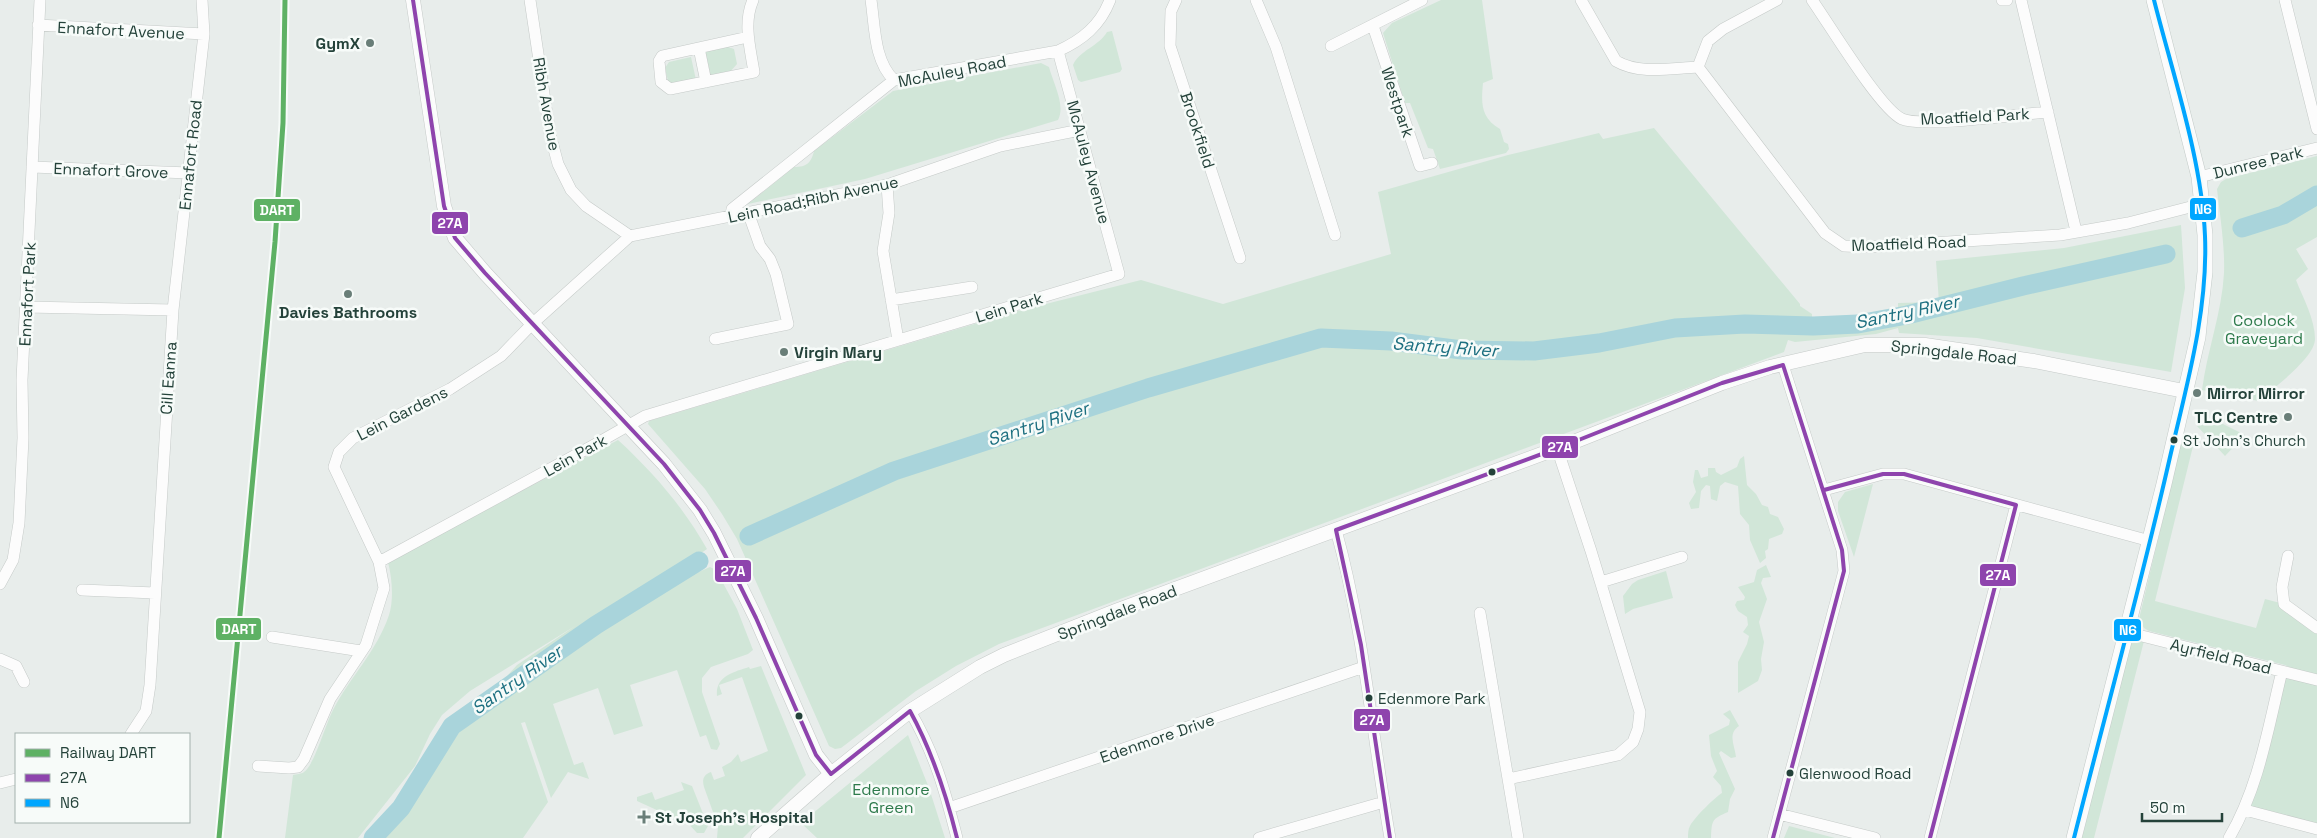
<svg xmlns="http://www.w3.org/2000/svg" width="2317" height="838" font-family="'Space Grotesk',sans-serif">
<style>
.green{fill:#d1e6d8}
.lines{fill:none;stroke-linecap:round;stroke-linejoin:round}
.river{stroke:#a9d4db;stroke-width:19}
.minor-casing{stroke:#c5cac8;stroke-width:12}
.tertiary-casing{stroke:#c5cac8;stroke-width:15}
.secondary-casing{stroke:#c3cbc8;stroke-width:16}
.minor{stroke:#fcfcfc;stroke-width:11}
.tertiary{stroke:#fcfcfc;stroke-width:14}
.secondary{stroke:#fcfcfc;stroke-width:15}
.bus-1-casing{stroke:#f7fbf9;stroke-width:8}
.bus-2-casing{stroke:#f7fbf9;stroke-width:8}
.bus-1{stroke:#8e44ad;stroke-width:4}
.bus-2{stroke:#00a6ff;stroke-width:4}
.rail-1-casing{stroke:#f7fbf9;stroke-width:9}
.rail-1{stroke:#5eb164;stroke-width:5}
.poi-dot{fill:#697e78;stroke:#f7fbf9;stroke-width:2}
.bus-dot{fill:#24423a;stroke:#f7fbf9;stroke-width:2}
.labels{text-anchor:middle;stroke-width:5;stroke-linejoin:round;paint-order:stroke}
.bus-label{font-size:15px;fill:#24423a;stroke:#f7fbf9;text-anchor:start}
.street-label{font-size:16px;fill:#24423a;stroke:#f7fbf9}
.poi-label{font-size:16px;font-weight:bold;fill:#24423a;stroke:#f7fbf9;text-anchor:start}
.park-label{font-size:16px;fill:#2d7a4b;stroke:#f7fbf9}
.water-label{font-size:18px;font-style:italic;fill:#1c6f80;stroke:#f7fbf9}
.line-badge{stroke:#f7fbf9;stroke-width:2}
.badge-label{font-size:14px;text-anchor:middle;font-weight:bold;fill:#fff}
</style>
<rect width="100%" height="100%" fill="#e8edeb"/>
<!-- green -->
<path class="green" d="M1441,0H1482L1493,79L1483,83C1481,104 1481,118 1500,129L1504,142L1508,144L1509,149L1506,153L1440,169L1433,149L1428,148L1410,103H1405L1383,33L1392,23Z
M1112,31L1122,69L1120,72L1081,82L1078,80L1073,65C1080,50 1099,46 1107,32Z
M725,46L734,49L737,64L730,72L711,77L705,50Z
M691,57L696,80L673,85L668,81L665,68L669,62Z
M1041,63L1049,67C1053,83 1066,105 1058,120L865,179L748,204L794,167C807,167 811,163 814,151L893,91Z
M1654,128L1800,304V306L1812,314V318L1898,312V303L1939,302L1936,261L2064,248L2181,225L2185,288L2171,372L1977,338L1899,333L1898,328L1876,334L1795,342L1788,340L1784,352L999,644L956,666L916,691L841,748L835,749L829,746L737,539L722,514L705,489L648,424L649,421L1018,311L1141,280L1223,304L1391,254L1378,192L1508,155L1599,133L1603,139Z
M2317,156V237L2296,249L2308,269L2296,280C2303,298 2315,319 2315,339C2315,358 2273,388 2259,401L2202,390C2207,351 2222,312 2224,273C2225,246 2220,216 2217,189L2221,182L2226,179Z
M2209,421L2219,422L2245,435L2225,456L2197,426Z
M2183,435L2195,438L2155,601L2256,628L2265,599L2284,604L2317,628V680L2285,665L2149,631L2144,628L2139,619Z
M618,440C653,472 684,508 707,549L634,600L710,567L716,570L737,609L753,650L748,654L711,667L702,678V692L720,744L717,750L711,749L706,735L700,737L677,670L630,685L643,726L614,735L598,688L553,704L574,765L583,762L589,779L568,772L551,798L525,722L521,723L548,802L523,838H380L406,814L464,724L517,665L575,626L470,691L442,715L430,734L415,766L358,838H285L293,775C296,774 302,774 304,772C314,766 326,723 333,710C350,677 377,651 389,615C394,599 392,578 388,562Z
M1744,456L1747,485L1756,494L1762,505L1768,507L1770,514L1778,517L1784,529L1782,534L1769,539L1768,549L1765,551L1766,558L1760,563L1750,540L1749,525L1740,514L1738,486L1725,482L1720,486L1717,501L1711,499L1710,486L1706,485L1701,491L1699,508L1691,509L1689,503L1696,492L1693,482L1695,470H1698L1701,478L1708,476V468H1715L1716,472L1721,475L1737,467L1740,459Z
M1873,484L1854,557L1838,511V502L1845,492Z
M1766,565L1771,577L1763,578L1761,583L1767,599L1759,622L1764,642L1761,659L1762,670L1758,681L1738,693V662L1747,644L1749,636L1743,632L1748,625L1747,617L1738,611L1735,605L1737,601L1744,600L1745,597L1738,587L1754,582L1757,570Z
M1666,571L1673,598L1633,609L1625,614L1623,596L1632,584L1638,580Z
M2126,632L2145,637L2094,838H2074Z
M761,666L806,775L743,838H717L718,826L704,787C702,780 703,775 711,772L714,780L725,776L722,767L731,762L738,754L741,762L768,751L742,677L719,685L722,694L717,696C715,676 734,672 749,667L750,669Z
M2281,677L2317,681V829L2245,810Z
M1730,710L1739,726C1727,734 1735,746 1736,757L1731,758L1721,751L1719,753L1735,789L1730,799L1728,812C1711,819 1712,821 1711,838H1688C1688,834 1688,829 1690,826C1694,818 1714,798 1722,793L1721,786L1713,777L1717,771L1711,756L1709,735L1729,725L1730,720L1723,714Z
M908,735L929,788L945,838H817L801,823Z
M681,782L692,786L708,826L704,833H697L686,821L683,822L637,801V797L652,792L655,800L684,790Z
M1789,826L1835,838H1784Z"/>
<g class="lines">
<!-- river -->
<path class="river" d="M2242,228L2283,215L2317,195
M749,536L894,471L1148,388L1321,338L1391,341L1462,350L1534,351L1599,343L1675,328L1745,324L1813,326L1858,324L1907,315L2023,286L2166,254
M373,838L401,808L452,726L596,625L699,561"/>
<defs>
<path id="minor" d="M530,0L550,134L558,164L571,190L586,206L630,236
M871,0C875,27 874,61 894,80
M1176,0L1171,11L1170,46L1240,258
M1256,0L1276,47L1335,235
M1581,0L1616,61C1640,75 1672,68 1698,67
M1812,0C1829,24 1880,109 1902,119C1922,128 2021,114 2048,112
M2002,0H2007
M2021,0L2076,231
M2285,0L2317,129
M38,25L204,34
M1373,26L1420,166L1432,163
M748,37L662,56L659,61L661,82L670,89L754,72C750,47 743,23 753,0
M1331,46L1422,0
M699,48L706,82
M1698,67L1825,233L1844,246L1869,247L2060,235L2128,223L2202,204
M1698,67L1708,41L1723,29L1777,0
M32,167L189,173
M2199,177L2317,148
M887,185L889,213L883,251L898,340
M731,216L732,209L894,80L1058,51C1082,40 1100,26 1110,0
M630,236L887,185L1000,146L1080,130
M891,300L972,287
M26,307L173,310
M715,339L788,324L776,274L770,259L760,246L748,212
M1824,490L1883,474H1904L2150,541
M1336,530C1364,631 1372,736 1390,838
M2288,556L2282,587L2284,604L2317,628
M379,562L594,445L645,416L1119,274L1058,51
M1601,582L1682,557
M0,584L13,560L19,523L23,438L22,380L40,0
M82,590L155,593
M1480,613L1518,838
M2126,632L2317,680
M272,637L361,651
M0,659L16,666L24,682
M910,711C935,754 945,791 957,838
M131,734L146,711L150,685L173,310L204,34L202,0
M258,766L289,768L298,767L304,759L330,699L366,645L384,588L379,562L334,467L339,452L353,438L450,389L501,356L532,324L630,236
M1508,779L1618,755L1633,742L1638,729L1640,712L1591,551L1557,448
M0,783L16,779
M949,808L1364,667
M2245,810L2317,829
M1779,814L1875,838
M1259,838L1384,802
M1773,838L1844,571L1842,550L1783,365
M1930,838L2016,505
M2229,838C2259,787 2268,728 2282,671"/>
<path id="tertiary" d="M413,0L444,206L455,238L485,273L664,464L700,510L714,533L756,618L816,755L831,774
M758,838L831,774L910,711L980,667L1004,655L1118,610L1566,445L1722,383L1770,367L1865,345H1925L2034,361L2184,391"/>
<path id="secondary" d="M2074,838L2164,484L2198,337L2201,307L2205,272V235L2199,177L2154,0"/>
</defs>
<!-- minor casing -->
<use href="#minor" class="minor-casing"/>
<!-- tertiary casing -->
<use href="#tertiary" class="tertiary-casing"/>
<!-- secondary casing -->
<use href="#secondary" class="secondary-casing"/>
<!-- minor -->
<use href="#minor" class="minor"/>
<!-- tertiary -->
<use href="#tertiary" class="tertiary"/>
<!-- secondary -->
<use href="#secondary" class="secondary"/>
<defs>
<path id="bus-1" d="M413,0L444,206L455,238L485,273L664,464L700,510L714,533L756,618L816,755L831,774
M1824,490L1883,474H1904L2016,505L1930,838
M1336,530L1566,445L1722,383L1783,365
M1336,530L1361,645L1390,838
M910,711C932,751 946,794 957,838
M831,774L910,711
M1773,838L1844,571L1842,550L1783,365"/>
<path id="bus-2" d="M2074,838C2106,711 2141,585 2170,457C2187,384 2208,311 2205,236C2202,160 2173,75 2154,0"/>
</defs>
<!-- bus-1 casing -->
<use href="#bus-1" class="bus-1-casing"/>
<!-- bus-2 casing -->
<use href="#bus-2" class="bus-2-casing"/>
<!-- bus-1 -->
<use href="#bus-1" class="bus-1"/>
<!-- bus-2 -->
<use href="#bus-2" class="bus-2"/>
<defs>
<path id="rail-1" d="M219,838L275,242L283,123L285,0"/>
</defs>
<!-- rail-1 casing -->
<use href="#rail-1" class="rail-1-casing"/>
<!-- rail-1 -->
<use href="#rail-1" class="rail-1"/>
</g>
<!-- markers -->
<g class="poi-dot">
<circle cx="370" cy="43" r="5"/>
<circle cx="348" cy="294" r="5"/>
<circle cx="784" cy="352" r="5"/>
<circle cx="2197" cy="393" r="5"/>
<circle cx="2288" cy="417" r="5"/>
<path d="M641.5 809.5h5v5h5v5h-5v5h-5v-5h-5v-5h5z"/>
</g>
<g class="bus-dot">
<circle cx="2174" cy="440" r="4.5"/>
<circle cx="1492" cy="472" r="4.5"/>
<circle cx="1369" cy="698" r="4.5"/>
<circle cx="799" cy="716" r="4.5"/>
<circle cx="1790" cy="773" r="4.5"/>
</g>
<g class="labels">
<!-- bus labels -->
<g class="bus-label">
<text x="2183" y="446">St John's Church</text>
<text x="1378" y="704">Edenmore Park</text>
<text x="1799" y="779">Glenwood Road</text>
</g>
<!-- street labels -->
<g class="street-label">
<text transform="translate(121 30) rotate(3)" y="6">Ennafort Avenue</text>
<text transform="translate(952 71) rotate(-11)" y="6">McAuley Road</text>
<text transform="translate(1398 102) rotate(72)" y="6">Westpark</text>
<text transform="translate(547 104) rotate(80)" y="6">Ribh Avenue</text>
<text transform="translate(1975 116) rotate(-3)" y="6">Moatfield Park</text>
<text transform="translate(1198 130) rotate(72)" y="6">Brookfield</text>
<text transform="translate(190 155) rotate(-84)" y="6">Ennafort Road</text>
<text transform="translate(1089 162) rotate(75)" y="6">McAuley Avenue</text>
<text transform="translate(2258 162) rotate(-14)" y="6">Dunree Park</text>
<text transform="translate(111 170) rotate(2)" y="6">Ennafort Grove</text>
<text transform="translate(813 199) rotate(-12)" y="6">Lein Road;Ribh Avenue</text>
<text transform="translate(1909 243) rotate(-2)" y="6">Moatfield Road</text>
<text transform="translate(27 294) rotate(-87)" y="6">Ennafort Park</text>
<text transform="translate(1009 307) rotate(-17)" y="6">Lein Park</text>
<text transform="translate(1954 352) rotate(6)" y="6">Springdale Road</text>
<text transform="translate(168 378) rotate(-86)" y="6">Cill Eanna</text>
<text transform="translate(402 413) rotate(-27)" y="6">Lein Gardens</text>
<text transform="translate(575 455) rotate(-29)" y="6">Lein Park</text>
<text transform="translate(1117 612) rotate(-21)" y="6">Springdale Road</text>
<text transform="translate(2221 656) rotate(14)" y="6">Ayrfield Road</text>
<text transform="translate(1157 738) rotate(-19)" y="6">Edenmore Drive</text>
</g>
<!-- poi labels -->
<g class="poi-label">
<text x="360" y="49" text-anchor="end">GymX</text>
<text x="348" y="318" text-anchor="middle">Davies Bathrooms</text>
<text x="794" y="358">Virgin Mary</text>
<text x="2207" y="399">Mirror Mirror</text>
<text x="2278" y="423" text-anchor="end">TLC Centre</text>
<text x="655" y="823">St Joseph's Hospital</text>
</g>
<!-- park labels -->
<g class="park-label">
<text x="2264" y="326">Coolock<tspan x="2264" dy="18">Graveyard</tspan></text>
<text x="891" y="795">Edenmore<tspan x="891" dy="18">Green</tspan></text>
</g>
<!-- water labels -->
<g class="water-label">
<text transform="translate(1907 312) rotate(-12)" y="6">Santry River</text>
<text transform="translate(1445 347) rotate(4)" y="6">Santry River</text>
<text transform="translate(1038 424) rotate(-18)" y="6">Santry River</text>
<text transform="translate(517 680) rotate(-35)" y="6">Santry River</text>
</g>
</g>
<g class="line-badge">
<rect x="2189" y="197" width="28" height="24" rx="5" fill="#00a6ff"/>
<rect x="253" y="198" width="48" height="24" rx="5" fill="#5eb164"/>
<rect x="431" y="211" width="38" height="24" rx="5" fill="#8e44ad"/>
<rect x="1541" y="435" width="38" height="24" rx="5" fill="#8e44ad"/>
<rect x="714" y="559" width="38" height="24" rx="5" fill="#8e44ad"/>
<rect x="1979" y="563" width="38" height="24" rx="5" fill="#8e44ad"/>
<rect x="215" y="617" width="47" height="24" rx="5" fill="#5eb164"/>
<rect x="2113" y="618" width="29" height="24" rx="5" fill="#00a6ff"/>
<rect x="1353" y="708" width="38" height="24" rx="5" fill="#8e44ad"/>
</g>
<g class="badge-label">
<text x="2203" y="214">N6</text>
<text x="277" y="215">DART</text>
<text x="450" y="228">27A</text>
<text x="1560" y="452">27A</text>
<text x="733" y="576">27A</text>
<text x="1998" y="580">27A</text>
<text x="239" y="634">DART</text>
<text x="2128" y="635">N6</text>
<text x="1372" y="725">27A</text>
</g>
<!-- legend -->
<rect x="15" y="733" width="175" height="90" fill="#f7fbf9" stroke="#a3b1ad"/>
<rect x="25" y="749" width="25" height="8" fill="#5eb164" stroke="#a3b1ad"/>
<text x="60" y="758" font-size="15" fill="#24423a">Railway DART</text>
<rect x="25" y="774" width="25" height="8" fill="#8e44ad" stroke="#a3b1ad"/>
<text x="60" y="783" font-size="15" fill="#24423a">27A</text>
<rect x="25" y="799" width="25" height="8" fill="#00a6ff" stroke="#a3b1ad"/>
<text x="60" y="808" font-size="15" fill="#24423a">N6</text>
<!-- scale -->
<path d="M2142 813v8h80v-8" fill="none" stroke="#24423a" stroke-width="2.5"/>
<text x="2150" y="813" font-size="15" fill="#24423a" stroke="#f7fbf9" stroke-width="4" paint-order="stroke">50 m</text>
</svg>
